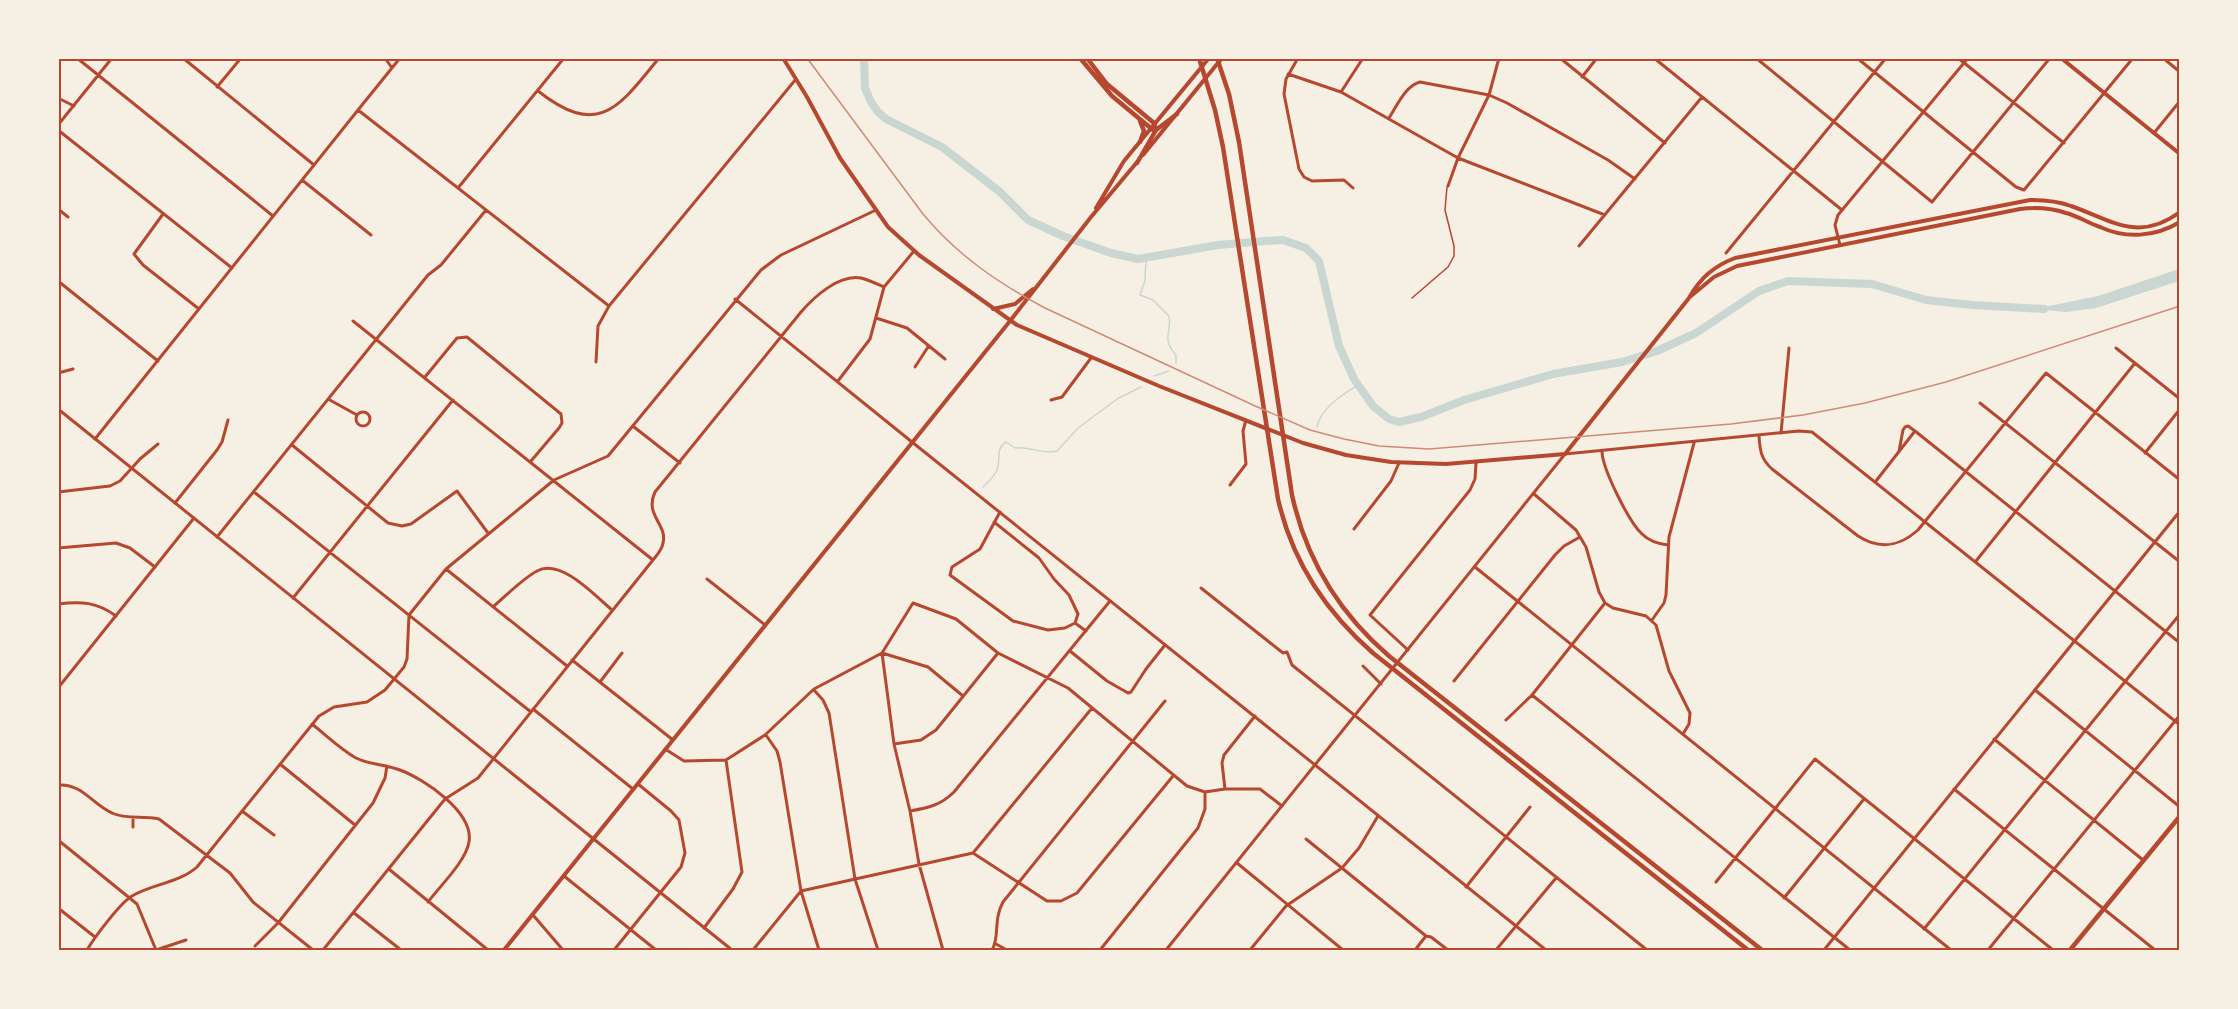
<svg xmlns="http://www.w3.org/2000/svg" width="2238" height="1009" font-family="Inter,sans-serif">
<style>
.water{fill:#c9d6d2}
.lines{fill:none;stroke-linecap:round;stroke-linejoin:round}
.stream{stroke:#c9d6d2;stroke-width:1.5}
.river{stroke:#c9d6d2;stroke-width:8}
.service{stroke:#b5482f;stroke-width:1.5}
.minor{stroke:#b5482f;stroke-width:3}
.tertiary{stroke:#b5482f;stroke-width:3}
.secondary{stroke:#b5482f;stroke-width:4}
.primary{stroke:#b5482f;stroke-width:4.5}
.motorway{stroke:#b5482f;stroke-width:4.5}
.rail{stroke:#cf8b77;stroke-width:1.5}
.neatline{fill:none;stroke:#b5482f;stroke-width:2}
</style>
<rect width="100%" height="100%" fill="#f6efe4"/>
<!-- water -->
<path class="water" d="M2179,269V281L2096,308L2066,312L2034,309L2098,296Z"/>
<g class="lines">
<!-- stream -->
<path class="stream" d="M1146,258L1145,281L1140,295L1153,300L1169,316C1172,332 1161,339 1176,355V363
M1154,376L1169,371
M1317,427C1321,408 1342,395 1358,385
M983,487C988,482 994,477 997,470C1001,460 995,449 1006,442L1015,448C1030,446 1042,455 1057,451L1078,428L1117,399L1141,387"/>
<!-- river -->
<path class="river" d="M864,58L865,88L871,102L878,112L886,119L942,147L1000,192L1028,220L1063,236L1111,253L1138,259L1218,245L1266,241L1283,240L1306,248L1319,261L1339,346L1354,379L1373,406L1389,419L1399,422L1421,417L1464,400L1553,374L1622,362L1657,351L1696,333L1759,291L1788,281L1872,284L1926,300L1972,305L2044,309"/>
<!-- service -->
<path class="service" d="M1412,298L1448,267L1454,256V246L1445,210L1447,187"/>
<!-- minor -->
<path class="minor" d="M77,58L273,216
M183,58L314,165
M385,58L392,68
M1298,58L1286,79L1284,94L1299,169L1304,177L1312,181L1344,180L1353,188
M1560,58L1665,143
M1654,58L1842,210
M1756,58L1932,202L2050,58
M1857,58L2016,187L2024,190L2133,58
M1958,58L2064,143
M2163,58L2180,72
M1288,74L1341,92L1458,158L1605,215
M1582,77L1597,58
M217,87L241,58
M538,91C599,139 619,107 659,58
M1341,92L1363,58
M58,98L74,106
M358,110L400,58
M1389,118C1397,106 1405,86 1420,82L1489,95L1507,103L1608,160L1635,179
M58,125L112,58
M58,130L232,268
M2154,133L2180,101
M302,180L371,235
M1448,186L1458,158L1489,95L1499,58
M458,188L564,58
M58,209L68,217
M163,214L134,254L143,265L199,309
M1579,246L1702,97
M1726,253L1886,58
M58,281L158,361
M735,299L912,442
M876,318L907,328L945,359
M353,321L653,560
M2116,348L2180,399
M596,362L598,326L609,306
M915,367L928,347
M58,373L73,369
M425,377L457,338L467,337L561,414L562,423L559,428L531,461
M838,381L870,339L884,287L914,251
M328,399L357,415
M1051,400L1062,397L1091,358
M1980,403L2180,562
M356 419a7 7 0 1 1 14 0a7 7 0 1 1-14 0Z
M634,427L680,463
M1915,431L2180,643
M1781,433L1789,348
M1759,436C1760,451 1761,459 1772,469L1858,536C1880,550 1899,547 1918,530L2046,373L2180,480
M95,439L358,110L609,306L796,79
M292,445L388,523L402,526L411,524L457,491L488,533
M1602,452C1603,470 1629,522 1642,534C1649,541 1659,544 1668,545
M2145,453L2180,409
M1876,481L1915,431L1908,426L1905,427L1903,430L1899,451
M1230,485L1246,464L1243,431L1246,420
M58,492L110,486L120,481L140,459L158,444
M254,492L531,712
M1534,494L1576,530L1586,547L1599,592L1605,603L1613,608L1646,616L1656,625L1669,671L1690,713L1689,724L1683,734
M175,503L217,450L222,442L228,420
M1000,512L980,549L952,567L950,575L1013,621L1048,630L1065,628L1075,623
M994,522L1039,558L1054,579L1069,595L1078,614L1075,623L1086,631
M1354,529L1391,481L1399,463
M217,537L428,275L441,265L486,210
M58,548L116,543L130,548L155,567
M1976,561L2135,363
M446,569L567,666
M707,579L765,625
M1201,588L1283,653L1287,652L1292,665L1647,950
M293,598L453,400
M58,604C81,601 97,602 116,616
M494,606C507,595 522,579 537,571C561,558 595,596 612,610
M1652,620L1664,603L1666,595L1669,537L1694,443
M1408,650L1370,615L1470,490L1475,479L1476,463
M1070,651L1107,681L1128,693L1131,692L1146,669L1165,645
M572,660L673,740
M1363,666L1381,684
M1454,681L1555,555L1564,546L1580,537
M600,682L622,653
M814,690L823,700L829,713L855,879L878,950
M2035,690L2180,807
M1532,695L1850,950
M533,709L633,789
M1506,720L1532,695L1605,603
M312,724C326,735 340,749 356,758C370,765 385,764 400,770C424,779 474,812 469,842C466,861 440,886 428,902
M766,735L777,751L780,762L801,891L819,950
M1994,739L2143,860
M894,744L921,740L936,730L998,653
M665,749L684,761L726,760
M280,764L355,825
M58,785C82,783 93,805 112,813C127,820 143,815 159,819L230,873L253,902L313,950
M1225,789L1222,763L1224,755L1255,716
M1954,789L2155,950
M242,811L274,835
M910,811C928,808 941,805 954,792L1110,601
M133,827V817
M1306,839L1426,936L1431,937L1448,950
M58,840L137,904L156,950
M973,853L1092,708
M1237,863L1343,950
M390,870L488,950
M564,876L656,950
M1716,882L1815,759L2053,950
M1466,887L1530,807
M1784,898L1864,799
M58,908L95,937
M354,913L401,950
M533,915L563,950
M704,928L733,889L742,872L726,760L765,735L814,689L882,653L913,603L956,619L998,653L1068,688L1187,786L1205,792L1225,789H1260L1282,806
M1924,929L2180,614
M996,944L1007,950
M255,946L278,923L373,803L385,778L387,766
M87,950C94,938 120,903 132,896C152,884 179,883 197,867L319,716L334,707L367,702L385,690L404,667L407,659L409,615L446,569L554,480L608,456L761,270L781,255L876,210
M156,950L186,940
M323,950L445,799L478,778L653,560C657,555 662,550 663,543C668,525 644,515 655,492L801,312C814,297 839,274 861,278C869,280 877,284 884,287
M614,950L681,867L685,853L679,820L671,811L638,784
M753,950L801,891L973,853L1047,901H1061L1077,893L1173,776
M943,950L919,864L910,811L894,744L882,653L928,667L963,696
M992,950C1000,937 993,920 1003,902L1165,701
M1100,950L1198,828L1205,809V792
M1250,950L1286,906L1342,868L1359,848L1378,816
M1415,950L1426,936
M1496,950L1556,878
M1988,950L2180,715"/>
<!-- tertiary -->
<path class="tertiary" d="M1840,245L1835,225L1838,215L1968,58
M58,409L732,950
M912,442L1546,950
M1475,567L1951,950
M58,688L194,518
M1166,950L1565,454L1799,431L1812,432L2180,725
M1824,950L2180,511"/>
<!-- secondary -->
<path class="secondary" d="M783,58L807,97L840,158L888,227L919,255L1017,325L1159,386L1303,443L1346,455L1391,462L1446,464L1565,454L1689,298C1700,278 1714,266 1735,258L2030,200C2044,200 2058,201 2071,206C2111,220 2138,243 2180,212
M2061,58L2180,154
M1143,155L1222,58
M1096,208L1124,161L1209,58
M1691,296L1714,277L1737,266L2020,209C2036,207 2051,208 2066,213C2078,216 2088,223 2100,227C2126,239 2155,237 2180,222
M993,309L1015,304L1033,289
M504,950L1010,321L1091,217L1138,161"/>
<!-- primary -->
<path class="primary" d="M2070,950L2180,816"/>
<!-- motorway -->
<path class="motorway" d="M1080,58L1112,96L1153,130H1156
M1087,58L1107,84L1154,123L1156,130
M1199,58L1215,110L1223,147L1278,499C1292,561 1326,612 1373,653L1748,950
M1217,58L1229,94L1239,142L1292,495C1306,559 1339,613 1389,656L1762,950
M1140,142L1144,131L1140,121
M1137,163L1156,130L1177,114"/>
<!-- rail -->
<path class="rail" d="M807,58L923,214C957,255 998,283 1045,308L1253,405L1310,430L1344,439L1379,446L1429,449L1731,424L1803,415L1865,403L1946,382L2180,306"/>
</g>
<!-- border -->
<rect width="2238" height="1009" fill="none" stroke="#f6efe4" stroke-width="120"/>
<rect x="60" y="60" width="2118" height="889" class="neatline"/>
</svg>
